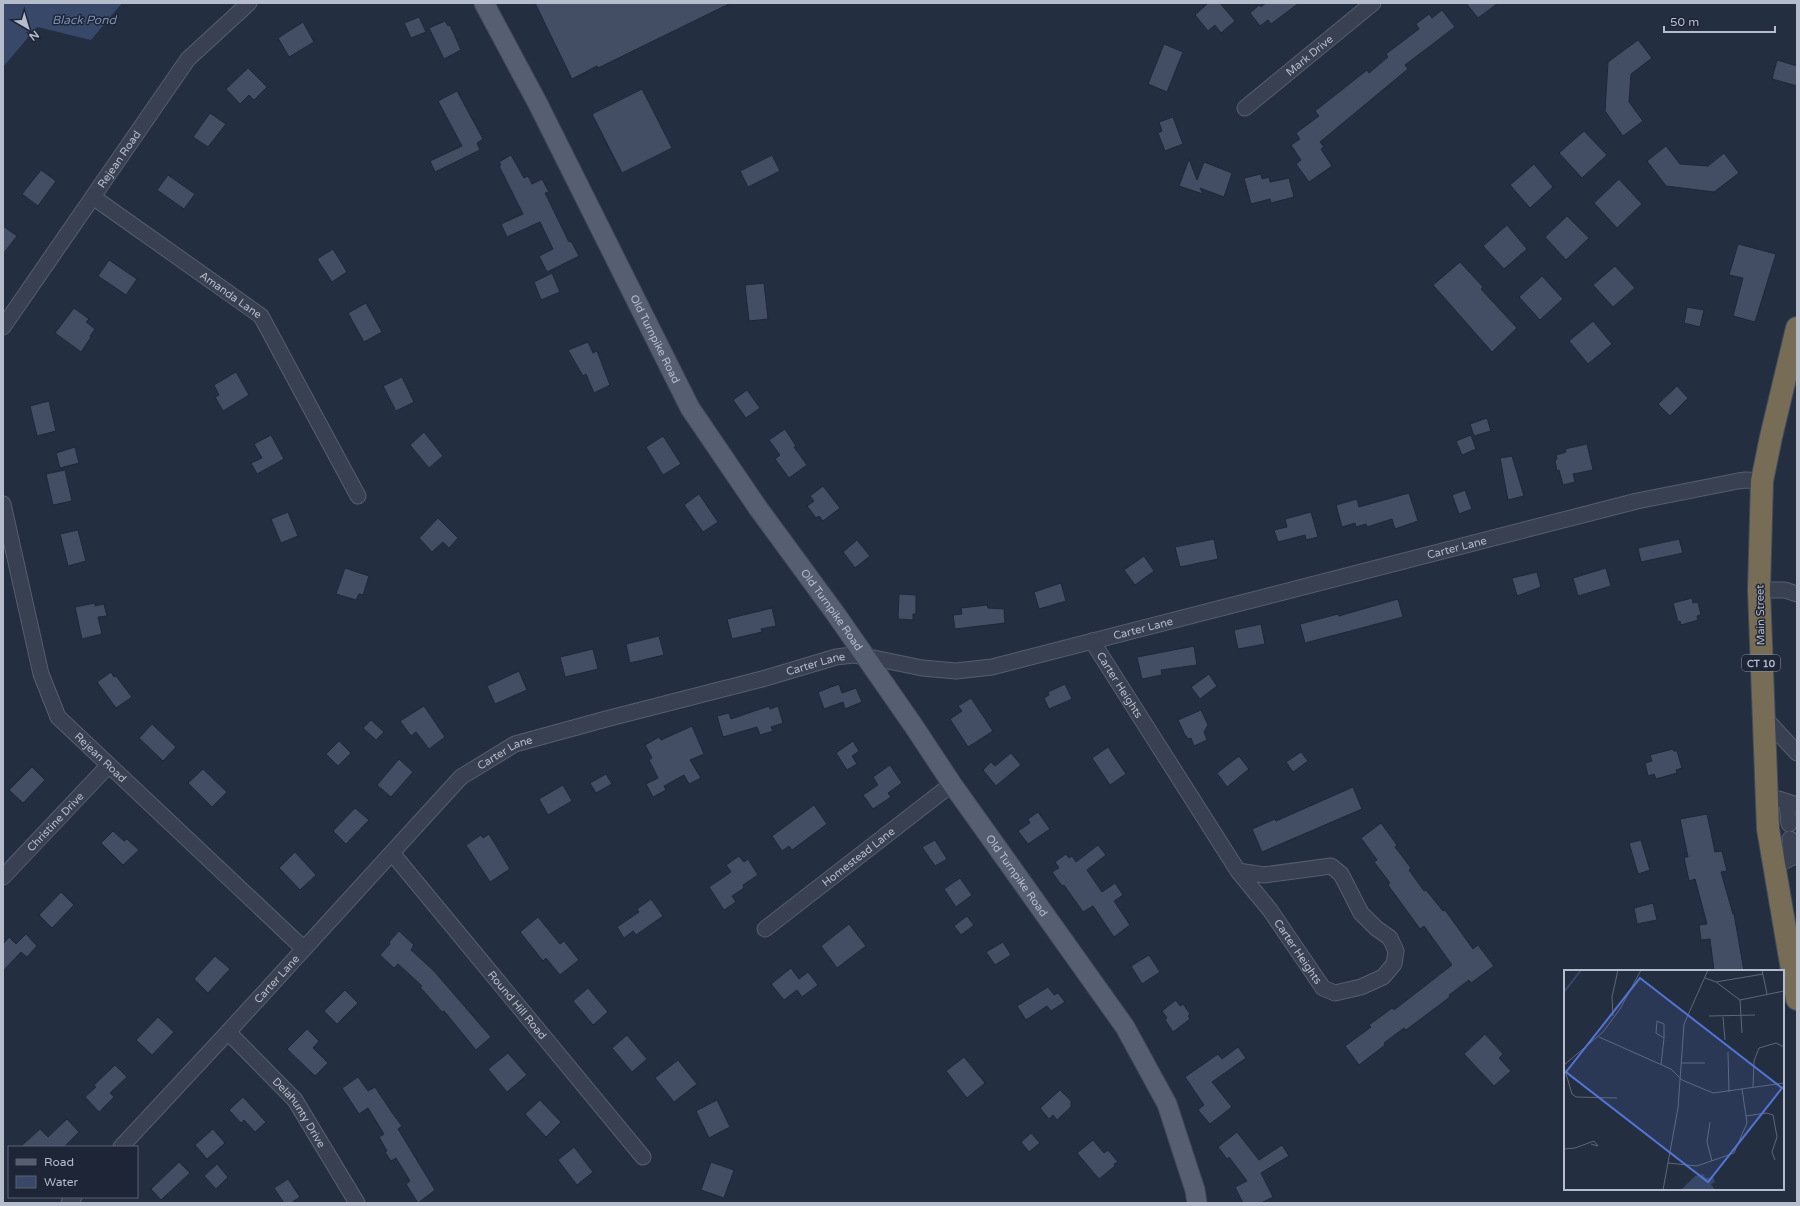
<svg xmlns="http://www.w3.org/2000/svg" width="1800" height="1206" font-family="'Varela Round',sans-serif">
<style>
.water{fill:#374869}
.building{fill:#434d63;stroke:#1f2738}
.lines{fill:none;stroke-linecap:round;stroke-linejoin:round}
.minor-casing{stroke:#565e6e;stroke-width:17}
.major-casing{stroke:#42495a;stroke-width:21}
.highway-casing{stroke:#434b5b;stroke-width:24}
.minor{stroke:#384051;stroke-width:15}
.major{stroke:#565f71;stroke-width:19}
.highway{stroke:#776c55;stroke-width:22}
.labels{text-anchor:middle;stroke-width:3;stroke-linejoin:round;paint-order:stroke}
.shield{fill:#1d2536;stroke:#878f9e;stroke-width:1}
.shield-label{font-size:10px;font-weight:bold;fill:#b5bccb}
.street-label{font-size:11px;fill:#b5bccb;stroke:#1d2536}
.water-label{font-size:12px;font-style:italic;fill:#7b8eb3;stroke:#1d2536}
.inset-river{fill:none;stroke:#374869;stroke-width:2}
.inset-road{fill:none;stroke:#5e6778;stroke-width:1}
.view{fill:#5274d3;fill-opacity:0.15;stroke:#5274d3;stroke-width:2}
.inset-edge{fill:none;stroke:#b5bccb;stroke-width:2}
</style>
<rect width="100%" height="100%" fill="#242e41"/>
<!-- water -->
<path class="water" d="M3,3H122L91,40L37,27L3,67Z"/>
<!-- building -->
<path class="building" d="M535,3H731L598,68L597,66L572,79Z
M1208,3H1220L1235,21L1221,33L1215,25L1208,31L1195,15Z
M1266,3H1299L1271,24L1268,20L1260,26L1250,13L1259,5L1261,7Z
M1466,3H1498L1478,18Z
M1442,10L1455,27L1405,65L1408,69L1320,142L1324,147L1321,149L1332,166L1309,182L1296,164L1301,160L1291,145L1300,139L1296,133L1319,116L1315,111L1367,70L1369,73L1388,57L1386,54L1419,29L1416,24L1429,14L1432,18Z
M419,17L426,32L411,38L404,23Z
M445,21L448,26L450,25L461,50L444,59L429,28Z
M303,22L314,42L289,57L278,38Z
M1638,40L1652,58L1631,74L1629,102L1643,121L1623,136L1605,111L1608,62Z
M1164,44L1183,52L1167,92L1148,84Z
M1777,60L1797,66V86L1772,79Z
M248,68L267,87L254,100L249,95L240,104L226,89Z
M642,89L672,148L622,173L592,114Z
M457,91L483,139L477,143L480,150L435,172L430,161L462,146L438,101Z
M210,113L226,124L208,147L193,137Z
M1173,117L1183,144L1165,151L1158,133L1162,131L1159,122Z
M1584,131L1607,155L1582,178L1559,153Z
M1666,146L1680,164L1708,166L1724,153L1739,173L1714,192L1666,186L1647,161Z
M511,155L524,178L528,176L532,184L542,179L549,192L545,193L569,242L571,241L579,256L547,272L539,256L553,249L540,222L507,237L501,224L523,214L499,166L501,165L499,162Z
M772,155L780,171L748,187L740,171Z
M1189,159L1197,180L1204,162L1232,173L1224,197L1200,188L1203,194L1179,186Z
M1534,164L1553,187L1530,208L1510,185Z
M41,170L56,181L38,206L22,194Z
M1261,174L1262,179L1269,177L1270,182L1289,178L1294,197L1271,203L1270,199L1251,204L1244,178Z
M168,175L195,194L184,209L157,190Z
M1619,179L1642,204L1617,228L1594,203Z
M1567,216L1589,238L1566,260L1545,237Z
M1507,225L1527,249L1504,269L1483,246Z
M3,226L17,236L3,254Z
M1738,244L1776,254L1755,322L1733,316L1743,278L1729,275Z
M333,249L347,272L332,282L317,259Z
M109,260L137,279L126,295L98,276Z
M1460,262L1483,287L1481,289L1517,328L1492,352L1433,285Z
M1615,266L1635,288L1613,307L1593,285Z
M552,273L560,292L541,300L534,282Z
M1542,276L1563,299L1540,320L1519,297Z
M764,283L768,319L749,321L745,285Z
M366,303L382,332L364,342L348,313Z
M1687,307L1704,310L1700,327L1684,323Z
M74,308L89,319L86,322L95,329L90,336L91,337L81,352L55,333Z
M1593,321L1612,344L1588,364L1569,341Z
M588,342L593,353L597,351L610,385L594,393L586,374L583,376L568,350Z
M236,372L249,395L223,411L215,397L219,395L214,385Z
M402,377L414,402L396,411L383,386Z
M1677,386L1688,398L1670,416L1658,404Z
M747,390L760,408L746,418L733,400Z
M49,401L56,431L37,436L30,406Z
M1487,418L1491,431L1474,436L1470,424Z
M785,429L796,446L794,447L807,465L789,478L775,459L780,455L769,440Z
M424,432L443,456L429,468L410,445Z
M271,435L284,459L257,474L251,463L262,458L254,444Z
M1471,435L1476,449L1462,455L1456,441Z
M663,436L681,464L663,475L646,447Z
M1587,444L1593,470L1573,474L1575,482L1563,485L1559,470L1557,471L1555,461L1557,459L1556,455L1566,452L1565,449Z
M75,447L79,463L60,468L56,453Z
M1512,456L1524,496L1508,500L1500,458Z
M65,470L72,501L53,505L46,474Z
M823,486L840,508L823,521L819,516L816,518L807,506L814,501L810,496Z
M1465,490L1472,509L1459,514L1452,495Z
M1409,493L1418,521L1395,529L1392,519L1367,527L1366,524L1356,527L1355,523L1342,527L1336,505L1357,499L1359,507Z
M699,494L718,522L703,532L684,505Z
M288,512L298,536L281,543L271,519Z
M1311,512L1318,537L1306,540L1305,535L1278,542L1274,530L1287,527L1285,519Z
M438,518L458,538L449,548L443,542L432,552L419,538Z
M78,530L86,561L68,566L60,534Z
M1214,539L1218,559L1180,567L1175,547Z
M1679,539L1683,553L1641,562L1638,548Z
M857,540L870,556L855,568L843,552Z
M1144,556L1154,571L1135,585L1124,570Z
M345,568L369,576L363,595L359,594L356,600L336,594Z
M1606,568L1611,586L1578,596L1573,578Z
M1537,572L1541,587L1517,596L1512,578Z
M1061,583L1066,601L1039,609L1034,592Z
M899,594L916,595V614H913V620L898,619Z
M1692,598L1693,603L1698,602L1701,615L1697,616L1698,620L1681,625L1680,621L1678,622L1673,603Z
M1398,599L1403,617L1305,643L1300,624L1338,614L1339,616L1349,613Z
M95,603V606L104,604L107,616L98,617L102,634L82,639L75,607Z
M987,605L988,608L1004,609L1005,623L955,629L953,615L962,614L961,608Z
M772,608L776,626L761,629L762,632L732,639L727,619Z
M1261,624L1265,644L1238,649L1234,630Z
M659,636L664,655L630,663L626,644Z
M1194,646L1197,665L1161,670L1162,675L1142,679L1137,657Z
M593,649L598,669L565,677L560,657Z
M519,671L527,690L495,704L487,686Z
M111,672L114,677L116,676L132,697L116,708L97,682Z
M1209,674L1217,686L1200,699L1191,687Z
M839,684L842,693L856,688L862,702L845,709L843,702L824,709L818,692Z
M1065,684L1072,699L1049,709L1044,698L1049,695L1048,692Z
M971,698L993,731L968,747L950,719L962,711L958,706Z
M424,706L445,737L429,749L416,732L411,736L400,721Z
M769,706L770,709L778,706L783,723L771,727L773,731L760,735L757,727L723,737L717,716L729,713L731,719Z
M1201,710L1208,725L1204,732L1207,740L1194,746L1191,738L1188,739L1184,733L1178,720Z
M371,720L384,732L376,740L363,728Z
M152,724L176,747L163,761L139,738Z
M692,726L704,754L690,760L701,778L689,784L684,775L664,786L666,790L653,797L646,784L658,778L649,760L652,758L645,745L659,737L661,740Z
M339,741L351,753L338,766L326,754Z
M853,741L859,751L852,756L857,764L847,770L836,753Z
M1108,747L1126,774L1110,785L1092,758Z
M1673,749L1674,751H1677L1682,768L1676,770L1677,773L1656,779L1654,774L1648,776L1645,763L1652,761L1650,755Z
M1301,752L1308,761L1293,772L1286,762Z
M1011,753L1021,765L996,786L983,770L991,762L995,766Z
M1239,756L1249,769L1227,787L1217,773Z
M399,759L413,772L391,797L377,785Z
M890,765L902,783L888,793L891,797L873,809L863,795L878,785L873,777Z
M32,767L45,780L23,803L9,790Z
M203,769L227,792L212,807L188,783Z
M606,774L612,784L596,793L590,783Z
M563,785L572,801L548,815L539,799Z
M1353,787L1362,809L1262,852L1252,829L1275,819L1276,821Z
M814,805L827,824L792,850L789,846L782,851L772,836Z
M355,808L369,820L346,844L333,831Z
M1038,812L1050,829L1028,844L1018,831L1030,823L1028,819Z
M1707,814L1715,852L1722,851L1727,871L1721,872L1733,914H1734L1744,971H1714L1710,939L1701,940L1699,925L1707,924L1695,879L1689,881L1684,857H1688L1680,819Z
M1381,823L1397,845L1395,847L1411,868L1409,870L1424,891L1426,890L1443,911L1445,910L1473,949L1478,945L1494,966L1471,983L1469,980L1449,995L1450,997L1406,1030L1404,1028L1384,1043L1385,1045L1359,1065L1345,1046L1371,1027L1369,1025L1392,1008L1394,1010L1452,965L1424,926L1420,929L1388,885L1390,883L1374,862L1377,860L1361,838Z
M113,831L124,841L127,839L139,850L123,865L101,843Z
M489,834L510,869L490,882L466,845L481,835L483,838Z
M935,840L947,859L935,866L922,847Z
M1641,840L1650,870L1638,874L1629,843Z
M1098,845L1106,855L1087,870L1102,892L1115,883L1123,895L1114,901L1130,925L1114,937L1093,906L1083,912L1064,885L1062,886L1052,872L1059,868L1055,862L1066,854L1069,858L1072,856L1076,862Z
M295,852L316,875L300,890L279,868Z
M739,856L744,862L748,859L758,875L743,885L744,888L732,896L736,902L724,910L709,887L731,872L726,865Z
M960,878L972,895L956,907L944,889Z
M61,892L74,905L52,928L39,915Z
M651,899L663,916L636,935L633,931L624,938L617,927L639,912L637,909Z
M1653,903L1657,920L1637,924L1634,908Z
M967,916L974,925L961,935L954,926Z
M538,917L560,944L564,941L579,960L560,975L546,958L543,961L520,932Z
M849,924L866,946L837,968L821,946Z
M399,931L414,945L411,950L434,971L491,1037L476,1050L444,1011L442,1012L420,987L422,986L398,964L394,968L380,955L390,944L389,942Z
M26,934L37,946L27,957L21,952L3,971V944L9,937L16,944Z
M1003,942L1011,955L995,965L986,952Z
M1149,955L1160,972L1142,984L1131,966Z
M215,956L230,969L208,993L194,979Z
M791,968L799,979L808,972L818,985L802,997L797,990L784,1000L771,984Z
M1048,987L1054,995L1058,993L1065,1002L1051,1011L1047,1006L1026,1020L1017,1006Z
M588,988L608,1012L593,1025L573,1001Z
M345,990L358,1003L337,1024L324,1011Z
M1176,1000L1180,1006L1183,1004L1190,1014L1188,1016L1190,1019L1173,1032L1165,1020L1167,1018L1162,1011Z
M158,1017L174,1032L152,1055L136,1040Z
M307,1029L319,1041L313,1048L328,1063L315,1076L287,1049Z
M1485,1034L1503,1054L1499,1058L1511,1071L1494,1086L1464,1054Z
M627,1035L647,1059L632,1072L612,1048Z
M1238,1047L1246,1058L1212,1082L1232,1107L1210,1124L1198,1110L1204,1105L1185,1077L1218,1054L1222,1059Z
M508,1053L527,1075L507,1092L488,1069Z
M964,1057L985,1083L967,1098L946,1071Z
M678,1060L697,1084L674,1102L655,1078Z
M115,1065L127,1077L110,1093L114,1097L99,1112L85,1097L96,1087L94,1085Z
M358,1077L368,1091L375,1087L393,1114L402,1126L398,1129L435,1190L418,1203L406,1184L410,1181L396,1158L391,1161L385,1152L387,1151L379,1137L384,1134L368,1108L359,1114L342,1088Z
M1060,1090L1071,1101V1107L1057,1120L1053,1115L1049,1119L1040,1108Z
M243,1097L266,1122L255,1132L244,1120L241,1123L229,1110Z
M540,1100L561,1122L546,1137L525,1114Z
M717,1100L730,1127L709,1138L696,1111Z
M67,1119L79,1132L64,1147H20L40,1129L48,1137Z
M213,1129L225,1143L207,1159L195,1145Z
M1237,1132L1259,1160L1282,1145L1289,1156L1261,1173L1273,1197L1261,1203H1243L1235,1187L1247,1181L1229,1157L1227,1159L1218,1147Z
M1031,1133L1040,1143L1029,1152L1021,1142Z
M1093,1140L1104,1153L1108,1150L1118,1162L1114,1164L1115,1166L1099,1179L1077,1153Z
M574,1147L593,1172L577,1185L558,1160Z
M179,1162L190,1173L161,1200L151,1189Z
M711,1162L734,1170L724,1198L701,1190Z
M217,1164L228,1177L216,1189L204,1176Z
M288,1179L300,1197L291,1203H284L274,1188Z"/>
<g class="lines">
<defs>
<g id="minor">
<path id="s1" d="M1245,108L1373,3"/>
<path id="s2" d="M93,197L261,316L358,496"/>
<path id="s3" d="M3,327L188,59L249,3"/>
<path id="s4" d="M3,504L41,674L58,717L303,948"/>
<path d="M1759,590H1785L1797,594"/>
<path id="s5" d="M1092,641L1238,871L1270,910L1323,988L1335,993L1361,987L1383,977L1394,964L1396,951L1390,938L1376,928L1361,913L1341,874L1331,866L1264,875L1238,871"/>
<path d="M1763,716L1797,753"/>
<path d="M1766,799H1779L1797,805"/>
<path d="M1787,802L1789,824"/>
<path d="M1790,839L1792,857"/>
<path id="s6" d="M392,853L643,1157"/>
<path d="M1773,862L1785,861L1797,855"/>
<path id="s7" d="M3,877L108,766"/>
<path id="s8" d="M765,929L952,784"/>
<path id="s9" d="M228,1032L295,1100L357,1203"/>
<path id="s10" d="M121,1147L228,1032L461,777L515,744L606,719L762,679L836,657L853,655L869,657L922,668L956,671L992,667L1637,501L1738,481L1746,480L1762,481"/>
<path d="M69,1203L74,1197"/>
</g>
<g id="major">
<path id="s11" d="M484,3L538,104L690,408L758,508L835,613L913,725L952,784L1125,1027L1167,1104L1195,1190L1197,1203"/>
</g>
<path id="highway" d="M1797,328L1771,437L1762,481L1759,590L1768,829L1797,999"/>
</defs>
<!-- minor casing -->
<use href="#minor" class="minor-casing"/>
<!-- major casing -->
<use href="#major" class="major-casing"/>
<!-- highway casing -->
<use href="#highway" class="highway-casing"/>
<!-- minor -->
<use href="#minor" class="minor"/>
<!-- major -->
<use href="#major" class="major"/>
<!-- highway -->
<use href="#highway" class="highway"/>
</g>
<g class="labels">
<!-- shield labels -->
<rect class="shield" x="1742" y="655" width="38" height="16" rx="3"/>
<g class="shield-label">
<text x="1761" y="667">CT 10</text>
</g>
<!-- street labels -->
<g class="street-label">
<text dy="4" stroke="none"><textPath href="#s1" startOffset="83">Mark Drive</textPath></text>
<text dy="4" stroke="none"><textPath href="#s3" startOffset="204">Rejean Road</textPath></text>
<text dy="4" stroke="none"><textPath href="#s2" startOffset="169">Amanda Lane</textPath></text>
<text dy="4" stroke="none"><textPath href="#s11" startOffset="377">Old Turnpike Road</textPath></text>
<text dy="4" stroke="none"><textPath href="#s10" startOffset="1536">Carter Lane</textPath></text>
<text dy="4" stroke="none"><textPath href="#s11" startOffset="701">Old Turnpike Road</textPath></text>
<text transform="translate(1760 615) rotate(-91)" y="4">Main Street</text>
<text dy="4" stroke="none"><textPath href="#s10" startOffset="1212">Carter Lane</textPath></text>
<text dy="4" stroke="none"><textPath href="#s10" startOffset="877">Carter Lane</textPath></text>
<text dy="4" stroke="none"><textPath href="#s5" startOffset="52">Carter Heights</textPath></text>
<text dy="4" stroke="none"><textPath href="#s10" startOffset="553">Carter Lane</textPath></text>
<text dy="4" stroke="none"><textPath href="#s4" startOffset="279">Rejean Road</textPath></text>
<text dy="4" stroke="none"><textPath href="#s7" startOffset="76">Christine Drive</textPath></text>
<text dy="4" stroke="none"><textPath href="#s8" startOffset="118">Homestead Lane</textPath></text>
<text dy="4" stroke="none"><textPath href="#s11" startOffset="1025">Old Turnpike Road</textPath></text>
<text dy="4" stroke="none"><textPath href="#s5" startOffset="373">Carter Heights</textPath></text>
<text dy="4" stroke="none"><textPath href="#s10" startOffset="229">Carter Lane</textPath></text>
<text dy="4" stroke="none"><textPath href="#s6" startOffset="197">Round Hill Road</textPath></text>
<text dy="4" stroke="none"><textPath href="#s9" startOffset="108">Delahunty Drive</textPath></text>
</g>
<!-- water labels -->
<g class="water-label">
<text x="84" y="24">Black Pond</text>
</g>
</g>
<!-- overview -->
<g transform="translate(1564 970)">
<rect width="220" height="220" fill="#242e41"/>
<path d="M139,204L142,208L149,207L151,212L147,214L151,220H117L131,206Z" fill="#374869"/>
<path class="inset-river" d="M0,22L17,0"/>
<path class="inset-road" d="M198,0L203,24M141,8L152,12L176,30L220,21M152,12L199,4M176,30L178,63M49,46L48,27L54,0M145,46L191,45M159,47L161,70M35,67L107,99L118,110L149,123L220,113M164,82L165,122M117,93H141M0,95L39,62L56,39L77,0M97,95L100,68V54L93,51L92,63L100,68M0,97L8,124L12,127L53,128M189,117L190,91L195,78L212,73L220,77M182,146L203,143L209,145L213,167L208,182L211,190M146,152L143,172L148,191M0,179L11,178L30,171L34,176L27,174M104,193L133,196L170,183L183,153L178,119M99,220L114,138L120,54L144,0"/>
<path class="view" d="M76,8L218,118L144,212L2,102Z"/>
<rect width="220" height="220" class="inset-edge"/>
</g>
<!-- border -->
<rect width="1800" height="1206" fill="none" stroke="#b5bccb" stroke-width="8"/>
<!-- legend -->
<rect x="8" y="1146" width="130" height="52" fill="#1d2536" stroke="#5a6172"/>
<rect x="16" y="1159" width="20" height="6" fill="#565f71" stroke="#5a6172"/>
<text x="44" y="1166" font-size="12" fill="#b5bccb">Road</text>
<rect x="16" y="1176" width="20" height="12" fill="#374869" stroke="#5a6172"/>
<text x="44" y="1186" font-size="12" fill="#b5bccb">Water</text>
<!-- north arrow -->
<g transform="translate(28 28) rotate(142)" stroke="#1d2536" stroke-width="3" paint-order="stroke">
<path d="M0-3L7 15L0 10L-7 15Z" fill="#b5bccb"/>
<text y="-6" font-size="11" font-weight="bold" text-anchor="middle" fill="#b5bccb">N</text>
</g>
<!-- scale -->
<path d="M1664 26v6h111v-6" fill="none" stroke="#b5bccb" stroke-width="2"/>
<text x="1670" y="26" font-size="12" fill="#b5bccb" stroke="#1d2536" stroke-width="3" paint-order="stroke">50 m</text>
</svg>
